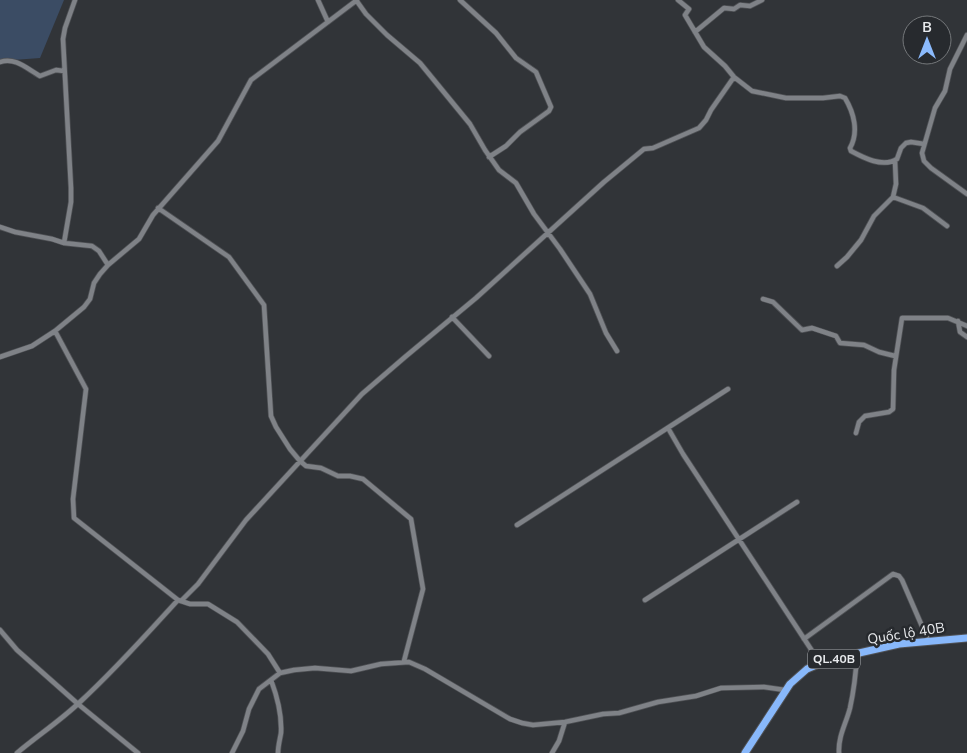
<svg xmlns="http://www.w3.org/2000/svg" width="967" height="753" font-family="'Nunito Sans',sans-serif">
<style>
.green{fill:#3b4c64}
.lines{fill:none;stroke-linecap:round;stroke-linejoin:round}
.minor-casing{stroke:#4f5155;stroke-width:6}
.highway-casing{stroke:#4f5155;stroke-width:9}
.minor{stroke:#7f8287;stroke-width:4.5}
.highway{stroke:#88b8fb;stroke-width:7}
.labels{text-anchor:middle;stroke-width:5;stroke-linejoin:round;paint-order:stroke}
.shield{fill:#272a2e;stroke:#aeb0b4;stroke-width:1}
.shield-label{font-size:12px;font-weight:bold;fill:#e8eaed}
.street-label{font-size:14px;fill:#e8eaed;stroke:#272a2e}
</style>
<rect width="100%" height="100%" fill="#313438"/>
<!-- green -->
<path class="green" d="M0,0H64L40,58L0,61Z"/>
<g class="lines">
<defs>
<path id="minor" d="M318,0L328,22
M356,0L366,14L387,35L420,63L470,124L485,150L499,170L516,183L534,214L560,249L590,294L606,333L617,351
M460,0L496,33L516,58L536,72L551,107L549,111L520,132L506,146L489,157
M678,0L689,9L685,15L704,47L725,66L734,77L752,91L786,98H823L840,96L845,98C854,113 859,132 850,148L851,151C864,158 883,168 897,159L901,148L906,143L911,142L924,144
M695,32L724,8L734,9L740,5L750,6L762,0
M967,35L950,69L945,91L935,108L922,153L924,161L931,168L967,194
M0,62C16,57 27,69 40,76L56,70L64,71
M893,197L923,208L947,226
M158,208L229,257L264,305L271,416L276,427L290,449L300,461L306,466L321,468L338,476H350L363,479L411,519L423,589L404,661
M0,227L15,232L52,239L64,243L92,246L99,251L108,265
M64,243L71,202V188L63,39L65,28L75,0
M837,266L847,257L861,240L874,216L893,197L896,184L895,161
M763,299L773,302L802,330L812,328L836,336L840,343L864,345L879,352L895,356
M452,317L489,356
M958,321L960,332L967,337
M55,331L86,389L73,499L74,518L178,600L190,604H208L237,622L268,654L280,673
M0,357L32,346L55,331L84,307L90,299L94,283L100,274L108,265L139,239L153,215L218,141L251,80L357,0
M668,428L683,454L820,663
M856,433L859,422L865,416L889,412L893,409L894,370L902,318H948L967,326
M517,525L728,389
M645,600L797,502
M181,601L198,584L246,520L362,394L405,357L476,298L604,182L644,149L653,148L699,128L706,120L711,110L734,77
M0,630L17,650L78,704L138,753
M804,639L893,574L899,576L902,580L928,640
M271,680C277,696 282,715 281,733C280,739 278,746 278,753
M17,753C37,736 60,721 80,702C115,670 146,635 178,600
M232,753L243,731L249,709L259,689L280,673L294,670L315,668L351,671L381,664L409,662L425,669L510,719L522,723L533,725L565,722L603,714L619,713L658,702L696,696L721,688L764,687L785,690
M552,753L559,741L565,722
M839,753C838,736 846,724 850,708C854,690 856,672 857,654"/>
<path id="highway" d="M745,753L790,684L807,669L828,660L899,644L967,638"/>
</defs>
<!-- minor casing -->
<use href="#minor" class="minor-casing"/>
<!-- highway casing -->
<use href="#highway" class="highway-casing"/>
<!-- minor -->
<use href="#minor" class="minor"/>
<!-- highway -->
<use href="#highway" class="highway"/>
</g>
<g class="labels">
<!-- shield labels -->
<rect class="shield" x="808" y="649.5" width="52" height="19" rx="4"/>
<g class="shield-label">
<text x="834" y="663">QL.40B</text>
</g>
<!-- street labels -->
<g class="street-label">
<text transform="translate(906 633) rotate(-9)" y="5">Quốc lộ 40B</text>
</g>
</g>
<!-- north arrow -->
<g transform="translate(927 40)"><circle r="24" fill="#272a2e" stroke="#74777a"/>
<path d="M0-4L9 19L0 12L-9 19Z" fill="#8bbafc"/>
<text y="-8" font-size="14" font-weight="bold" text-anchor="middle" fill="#e8eaed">B</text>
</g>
</svg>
